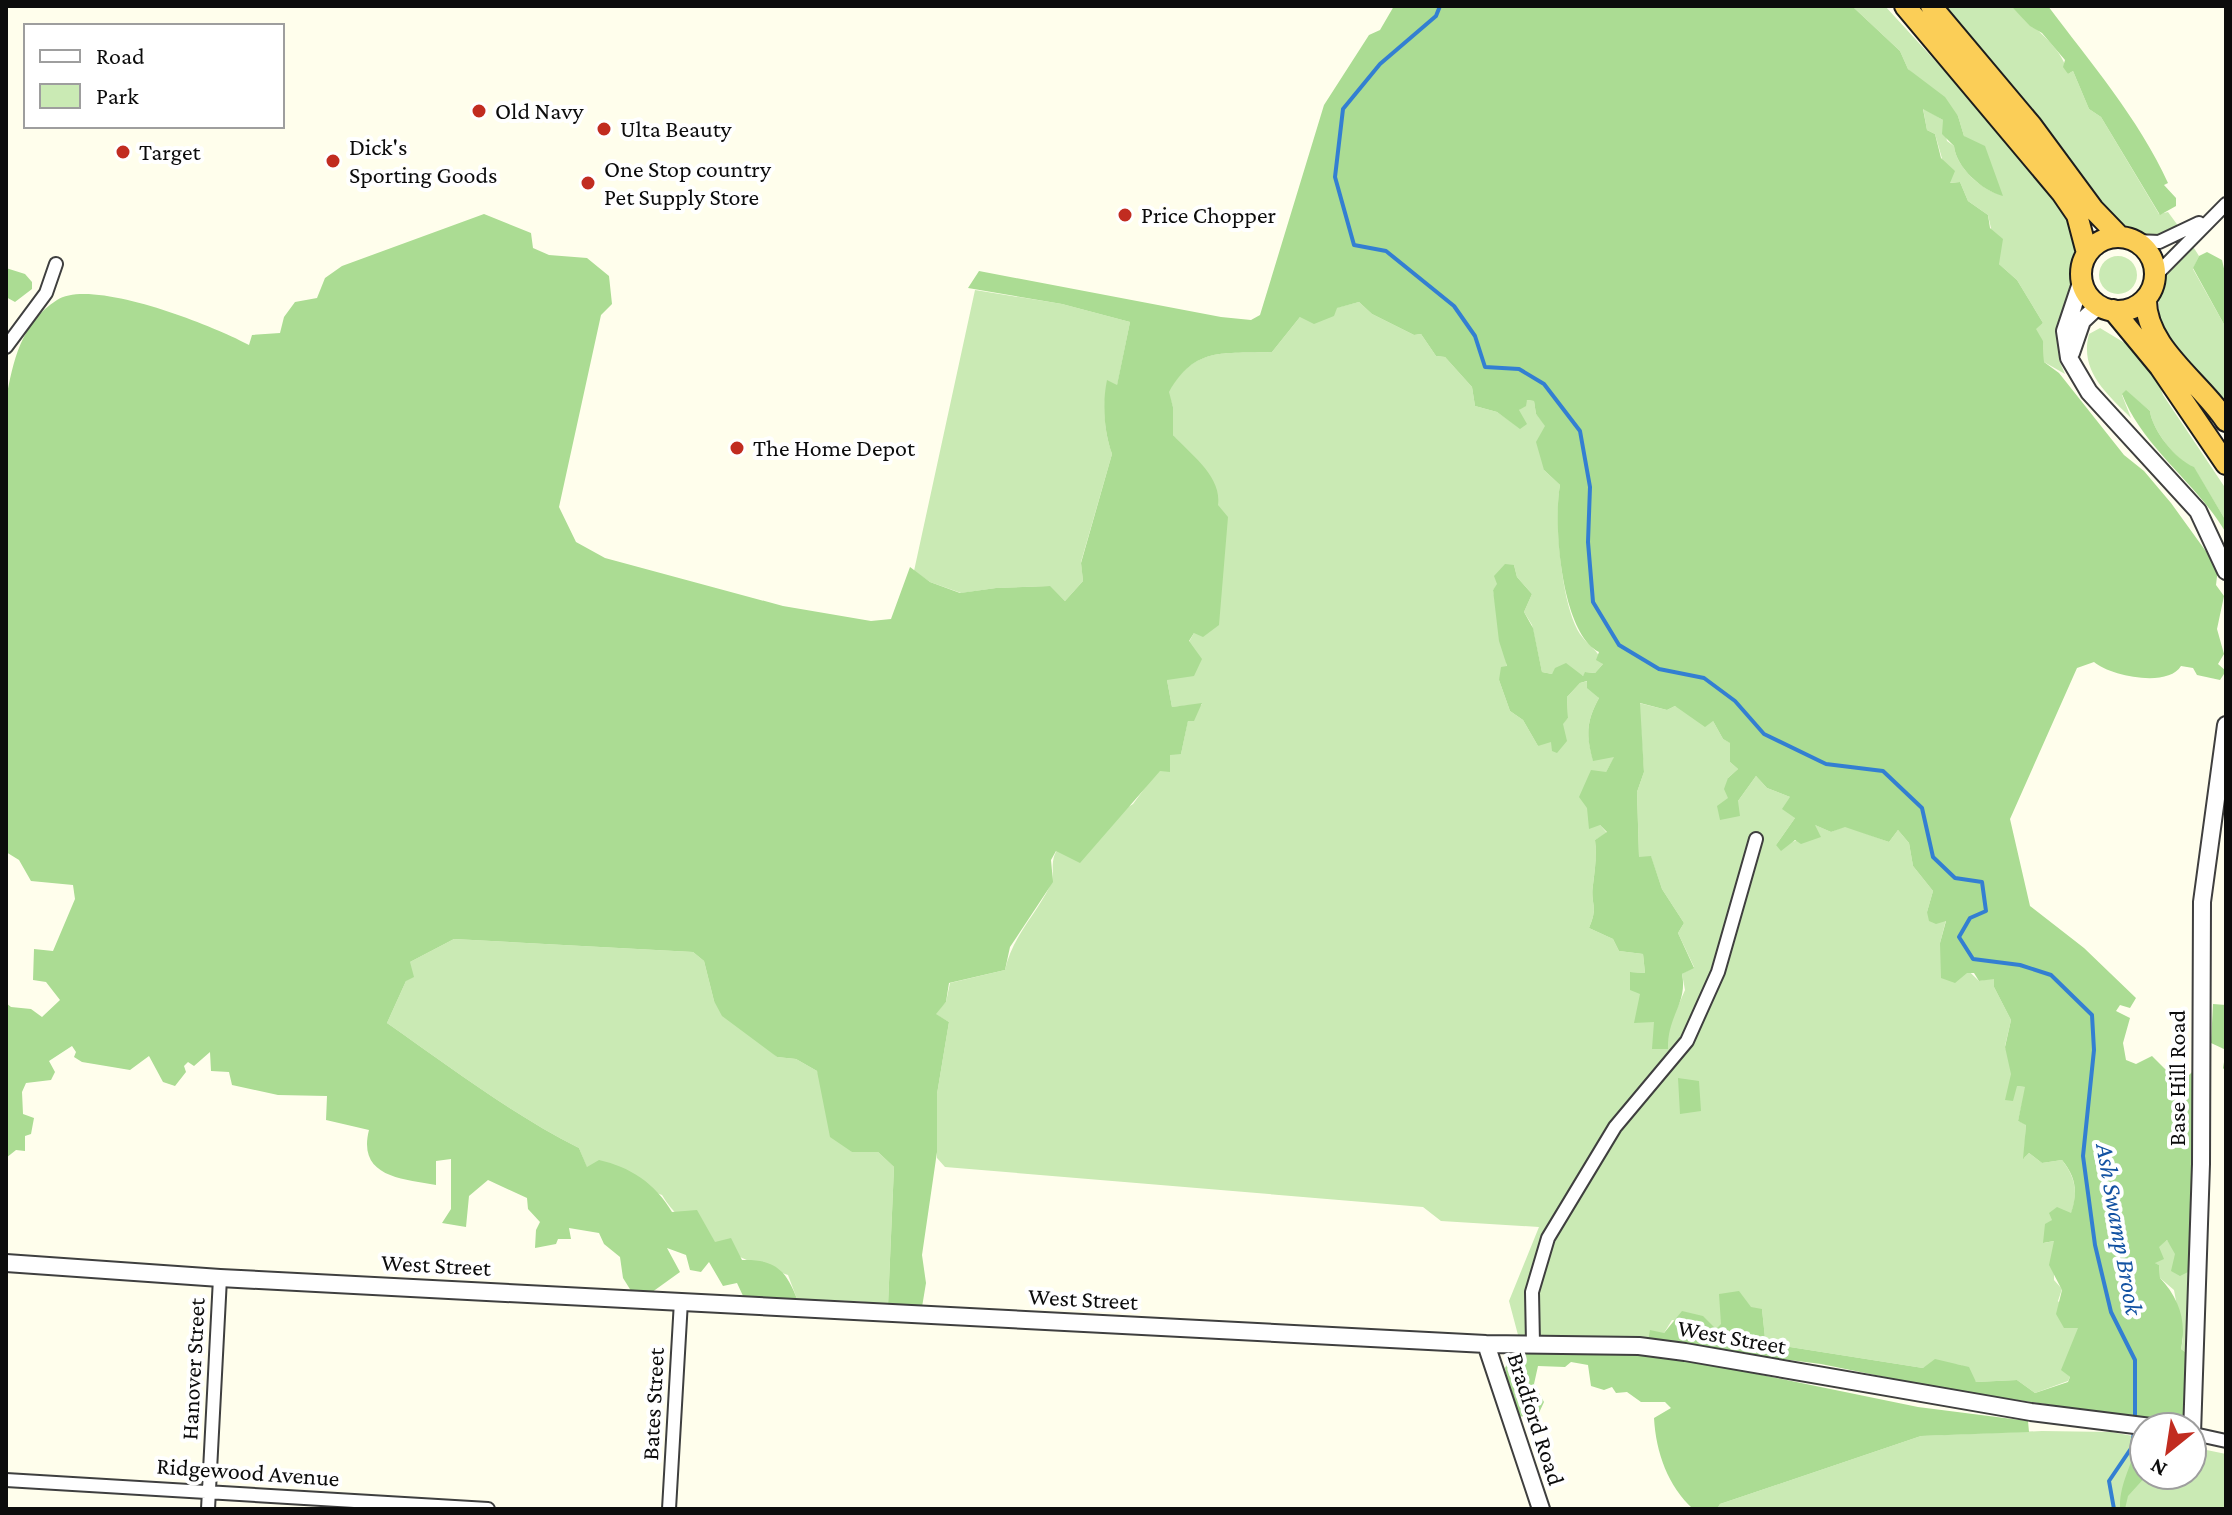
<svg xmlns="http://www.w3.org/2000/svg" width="2232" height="1515" font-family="'Crimson Pro',serif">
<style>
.green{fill:#caeab4}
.forest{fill:#abdc93}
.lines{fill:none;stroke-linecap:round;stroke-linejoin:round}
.stream{stroke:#337fd2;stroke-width:4}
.minor-casing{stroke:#3f3f3f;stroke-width:16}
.tertiary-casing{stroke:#3f3f3f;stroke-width:20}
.trunk-casing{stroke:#1d1d1d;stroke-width:24}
.minor{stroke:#fff;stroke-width:12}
.tertiary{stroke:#fff;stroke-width:16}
.trunk{stroke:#fbce57;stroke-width:20}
.poi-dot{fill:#c12c20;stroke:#fff;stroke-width:3}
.labels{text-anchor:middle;stroke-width:8;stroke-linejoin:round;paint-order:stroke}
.poi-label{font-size:24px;fill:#0c0c0c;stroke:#fff;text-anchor:start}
.street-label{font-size:24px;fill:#0c0c0c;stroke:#fff}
.water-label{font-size:26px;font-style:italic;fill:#1252a2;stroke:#fff}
</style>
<rect width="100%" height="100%" fill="#fffeec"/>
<!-- green -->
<path class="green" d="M1852,6H1885L1984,114L2072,222L2080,254L2060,324L2059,360L2065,374L2044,362L2043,342L2035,329L2043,323L2017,280L1999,264L1988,215L1968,201L1960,182L1949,183L1935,134L1927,130L1923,108L1943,120L1947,141L1954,146C1956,167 1982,191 2002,195L1964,136L1958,116L1908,69L1900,51Z
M1944,6H2011C2031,27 2062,45 2068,74L2073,71L2089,109L2101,117L2159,214L2168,212L2179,227C2155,239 2143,237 2118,228Z
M2192,245L2199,256L2193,269L2226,328V413C2181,356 2120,310 2192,245Z
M2099 275a19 19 0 1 1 38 0a19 19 0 1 1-38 0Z
M975,290L1062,304L1130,322L1117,386L1108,381C1102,404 1104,431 1112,454L1081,562L1083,581L1065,601L1049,586L996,588L961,593L930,582L914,571Z
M1359,302L1372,314L1414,335L1421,334L1436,356L1445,357L1472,387L1475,406L1497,412L1520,428L1519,410L1527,400L1534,401L1536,414L1546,426L1544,470L1560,485C1554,518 1561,606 1580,634C1588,646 1598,649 1603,664L1595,673L1586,672L1583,676L1560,668L1552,674L1542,672L1532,625L1524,612L1532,594L1517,577L1514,565L1493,590L1507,667L1499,680L1510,711L1523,720L1538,746L1568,718L1567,697L1580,683L1588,681L1599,698C1586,722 1586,735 1593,760L1615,756L1606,772L1600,825L1607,833L1595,840C1597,857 1595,868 1593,885C1590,905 1599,905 1589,928L1613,939L1619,951L1643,954L1645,973L1630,972L1654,1021L1668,1029L1685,990L1682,974L1694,967L1678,933L1684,923L1662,889L1651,857H1639L1637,792L1644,772L1639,703L1667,710L1675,706L1713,721L1723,739L1731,743L1730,762L1738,769L1728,778L1738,801L1756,776L1767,788L1790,797L1795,818L1776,845L1820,836L1813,824L1831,832L1845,826L1889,842L1898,830L1909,843L1913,866L1933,891L1927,912L1946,920L1940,943L1979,981L1994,978V987L2011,1020L2005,1046L2017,1086L2026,1087L2018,1121L2026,1124L2024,1158L2029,1153L2042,1163L2062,1160C2076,1178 2078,1193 2071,1214L2052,1220L2044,1243L2054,1241V1280L2062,1289L2058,1301L2079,1328L2062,1370L2070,1377L2068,1381L2035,1393L2017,1380L1976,1382L1961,1365L1942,1363L1923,1368L1790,1347L1765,1338L1762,1309L1716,1329L1672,1320L1664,1333L1648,1342L1518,1335L1509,1301L1539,1227L1441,1221L1423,1207L945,1167L937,1158V1094L949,1022L935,1014L946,1002L950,983L1005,970C1012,937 1035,916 1050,886C1056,874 1049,863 1057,850L1133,804L1170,754H1181L1188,720L1202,704L1172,707L1167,680L1194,633L1218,504L1173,435V407L1168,392C1195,346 1223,354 1272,352L1300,317Z
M2100,328L2138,351L2155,372L2163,395L2226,489V521L2194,468C2176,460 2152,430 2150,411L2126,391L2122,395L2131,418C2107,394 2079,371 2089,334Z
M454,939L693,952L704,961L714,1001L777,1057L796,1059L817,1071L852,1152H878L894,1167L888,1306L886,1308C870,1297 821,1303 797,1299L788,1275C743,1261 687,1237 662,1195L587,1168L579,1148C510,1113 450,1067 387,1023L406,981L410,962Z
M2167,1240L2190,1271L2188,1354L2181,1349L2183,1339L2174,1290L2160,1278L2159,1265L2154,1263L2159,1246Z
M2042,1431L2111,1432L2144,1438V1475H2192V1447L2226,1454V1509H1717L1720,1504L1921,1436Z"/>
<!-- forest -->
<path class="forest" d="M1394,6H1852L1900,51L1908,69L1945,97L1958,116L1964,136L1985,146L2003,196C1982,191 1956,167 1954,146L1942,134L1943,120L1923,109L1927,130L1935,134L1941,158L1955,171L1950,183L1960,182L1968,201L1988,215L1990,228L2003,239L1999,264L2017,280L2043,323L2036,329L2043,341L2044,362L2059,373L2124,455L2144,471L2171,503L2218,568L2216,585L2224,596L2217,629L2224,654L2218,664L2226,671L2220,680L2197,675L2193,668L2181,666C2168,688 2110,676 2094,662L2077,668L2010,819L2030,906L2084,948L2136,998L2130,1008L2120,1005L2116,1011L2130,1018L2123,1043L2126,1060L2136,1064L2152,1056L2175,1079L2174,1099L2182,1104V1082L2193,1071L2198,1125L2190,1271L2180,1276L2171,1271L2175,1254L2167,1240L2159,1247L2164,1259L2155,1263L2159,1265L2160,1278C2179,1298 2187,1321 2181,1349L2188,1354L2189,1404L2181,1418L2163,1422L1939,1388L1821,1364L1648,1342L1650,1330L1664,1333L1682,1311L1703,1316L1716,1329L1721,1324L1719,1294L1739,1291L1751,1307L1762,1309L1765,1338L1790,1347L1923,1368L1935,1359L1969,1367L1976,1382L2017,1380L2035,1393L2068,1382L2070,1377L2061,1370L2078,1328H2064L2056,1314L2062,1290L2049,1265L2054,1241L2043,1243L2045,1224L2052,1220L2049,1213L2057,1207L2071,1213C2078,1192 2076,1177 2062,1160L2042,1163L2029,1153L2023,1159L2026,1125L2018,1121L2025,1087L2017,1086L2013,1101L2005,1100L2011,1074L2005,1047L2011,1020L1994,987V979L1979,981L1974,973H1967L1955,983L1941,978L1940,943L1946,921L1936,924L1929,921L1927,912L1933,891L1913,866L1909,843L1898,830L1889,842L1845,827L1831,832L1815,825L1821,837L1801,844L1795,840L1781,851L1776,845L1795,818L1782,809L1790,797L1767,788L1756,776L1738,801L1740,816L1720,820L1717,806L1728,798L1724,789L1728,778L1738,769L1730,762V743L1723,739L1713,721L1705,727L1675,706L1667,710L1640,703L1644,772L1637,792L1639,857L1651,856L1662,889L1684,923L1678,933L1694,968L1682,974C1688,1003 1667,1016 1668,1049H1652L1654,1022L1634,1023L1640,994L1630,990V972L1645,973L1643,954L1619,951L1613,939L1589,928C1599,905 1590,905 1593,885C1595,868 1597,856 1595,840L1607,832L1600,825L1589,829L1587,808L1579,797L1591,770L1606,772L1614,757L1593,761C1586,735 1586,722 1599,698L1587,688V681L1580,683L1567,697L1568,718L1563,724L1567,741L1557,753L1552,751L1551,742L1538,746L1523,720L1510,711L1499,680L1501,667L1507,666L1499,641L1493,590L1497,584L1494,576L1505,564L1514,565L1517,577L1532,594L1524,612L1533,628L1542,672L1552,674L1555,668L1566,663L1583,676L1585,672L1595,673L1603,664L1596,660L1599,652C1561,634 1553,522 1560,485L1544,470L1536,442L1545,426L1536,414L1534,401L1527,400L1526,406L1519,410L1527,424L1520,429L1497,412L1475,406L1472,387L1445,357L1436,356L1421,334L1414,335L1372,314L1359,302L1337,308L1334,316L1314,324L1300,317L1272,352C1223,354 1195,346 1169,392L1173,407V435C1190,454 1222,476 1218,505L1228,517L1219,625L1203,637L1194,633L1189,641L1202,659L1194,676L1167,680L1172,707L1202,703L1194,721H1188L1181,754L1170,755V772L1160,771L1080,863L1056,851L1051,860L1053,882L1010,947L1005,970L949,983L946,1002L936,1014L949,1022L937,1094V1152L922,1255L926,1283L922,1307L888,1306L894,1167L878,1152H852L830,1137L817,1071L796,1059L777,1057L722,1016L714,1001L704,961L693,952L454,939L410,962L414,977L406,981L387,1023C450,1067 510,1113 579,1148L587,1167L599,1160C630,1167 655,1183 672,1212L697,1210L715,1242L731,1238L742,1260C775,1259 786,1270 797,1299L744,1298L737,1283L723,1286L709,1262L701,1272L690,1270L686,1255L667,1248L680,1272L648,1295L633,1294L623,1278L620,1257L604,1244L599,1233L569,1228L571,1239H558L556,1244L535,1248L536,1230L540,1222L528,1209L527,1198L488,1180L469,1196L466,1227L442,1223L451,1209V1159L436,1161V1185C402,1179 357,1177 369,1130L326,1120L327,1096L278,1095L232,1085L229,1072L211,1071L210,1052L194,1066L188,1062L184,1066L186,1072L175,1086L163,1082L149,1056L130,1070L82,1062L74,1057L76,1052L72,1046L49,1061L55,1072L51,1080L26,1083L22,1092L23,1114L34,1118L31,1134L25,1136V1151L16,1150L6,1158V1003L11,1007L31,1009L42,1017L60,1000L46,982L33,980L34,949L53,951L75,899L73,885L31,881L19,860L6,852V400C13,361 21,323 57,300C92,277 214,326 249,345L252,335L280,333L284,317L295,302L317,298L325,278L342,266L484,214L531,233L533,248L549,255L587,258L609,276L612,304L601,315L559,507L576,542L605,558L783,606L871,621L891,619L910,567L930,582L960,593L996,588L1050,586L1065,601L1083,581L1081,563L1112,454C1104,431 1102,404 1107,380L1117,385L1130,322L1062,304L968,288L979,271L1221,317L1251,320L1260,315L1324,105L1369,35L1380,30Z
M2011,6H2048C2090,62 2139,119 2168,183L2164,185L2176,198V206L2160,215L2101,117L2089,109L2073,71L2068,74L2063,67L2065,60L2042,33L2030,26Z
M2207,252L2222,260L2226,277V328L2193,268L2199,256Z
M6,268L25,274L32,282V289L15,302L6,297Z
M2126,390L2150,411C2152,430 2176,460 2194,467L2226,521V533C2197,483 2143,448 2122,394Z
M2213,1004L2226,1005V1072L2223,1068L2226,1050L2211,1043Z
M1678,1078L1699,1081L1701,1111L1680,1114Z
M1545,1351H1645L1918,1407L2028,1421L2029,1432L1921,1436L1720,1504L1717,1509H1693C1668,1486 1656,1453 1654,1418L1671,1408L1665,1402H1641L1627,1392L1616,1393L1612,1387L1604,1390L1591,1386L1588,1365L1571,1362L1565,1367L1538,1366L1534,1384L1544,1402L1538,1415L1516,1417L1505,1368L1512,1354Z
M2138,1437L2144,1438V1475H2147L2128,1496L2125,1509H2120C2119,1482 2134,1463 2138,1437Z"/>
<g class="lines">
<!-- stream -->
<path class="stream" d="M1440,6L1436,16L1380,64L1343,109L1335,177L1354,245L1386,251L1454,306L1475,336L1485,367L1519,369L1544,384L1580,431L1590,487L1588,542L1593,602L1619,645L1659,669L1704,678L1735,701L1764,734L1826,764L1883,771L1922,808L1933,857L1955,878L1982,882L1986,911L1970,918L1959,937L1973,959L2020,965L2051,975L2092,1015L2094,1050L2083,1156L2095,1245L2111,1312L2135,1360V1422
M2114,1509L2109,1481L2132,1447L2134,1431"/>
<defs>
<path id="minor" d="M2136,241L2159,242L2199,223
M2155,276L2226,204
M6,347L46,293L56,264
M1533,1343L1532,1292L1548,1238L1615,1127L1687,1041L1718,972L1756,839
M2194,1434L2226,1441
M6,1480L488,1509
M208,1509L220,1278
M669,1509L681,1301"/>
<path id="tertiary" d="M2082,280L2065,331L2069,358L2089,392L2198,511L2226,571
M2071,353L2082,321L2099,305
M6,1263L220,1278L1486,1344L1639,1346L1685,1352L2031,1412L2151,1427
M1486,1344L1541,1509
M2192,1434L2201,1164L2202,902L2226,725"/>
<path id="trunk" d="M1905,6L2062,193L2077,215L2087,253
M1931,6L2031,125L2093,209L2120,237
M2081 274a37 37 0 1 1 74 0a37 37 0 1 1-74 0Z
M2146,298C2144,347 2202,383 2226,421
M2113,310L2160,367L2226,464"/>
</defs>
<!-- minor casing -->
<use href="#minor" class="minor-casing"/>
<!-- tertiary casing -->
<use href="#tertiary" class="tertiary-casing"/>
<!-- trunk casing -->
<use href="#trunk" class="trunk-casing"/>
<!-- minor -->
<use href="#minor" class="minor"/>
<!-- tertiary -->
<use href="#tertiary" class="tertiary"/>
<!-- trunk -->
<use href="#trunk" class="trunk"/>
</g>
<!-- markers -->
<g class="poi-dot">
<circle cx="479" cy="111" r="8"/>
<circle cx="604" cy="129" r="8"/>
<circle cx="123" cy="152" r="8"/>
<circle cx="333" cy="161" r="8"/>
<circle cx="588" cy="183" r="8"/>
<circle cx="1125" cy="215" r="8"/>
<circle cx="737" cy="448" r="8"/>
</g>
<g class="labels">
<!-- poi labels -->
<g class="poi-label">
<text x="495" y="119">Old Navy</text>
<text x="620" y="137">Ulta Beauty</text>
<text x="349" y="155">Dick's<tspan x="349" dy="28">Sporting Goods</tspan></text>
<text x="139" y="160">Target</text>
<text x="604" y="177">One Stop country<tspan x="604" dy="28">Pet Supply Store</tspan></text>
<text x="1141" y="223">Price Chopper</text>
<text x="753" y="456">The Home Depot</text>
</g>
<!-- street labels -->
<g class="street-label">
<text transform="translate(2177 1078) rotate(-90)" y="8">Base Hill Road</text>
<text transform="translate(436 1265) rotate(3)" y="8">West Street</text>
<text transform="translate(1083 1299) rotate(3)" y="8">West Street</text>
<text transform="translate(1732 1337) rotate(10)" y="8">West Street</text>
<text transform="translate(193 1369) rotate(-87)" y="8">Hanover Street</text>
<text transform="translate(653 1404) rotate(-87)" y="8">Bates Street</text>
<text transform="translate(1536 1419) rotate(72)" y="8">Bradford Road</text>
<text transform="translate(248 1472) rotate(4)" y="8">Ridgewood Avenue</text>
</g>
<!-- water labels -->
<g class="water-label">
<text transform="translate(2120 1229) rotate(80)" y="9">Ash Swamp Brook</text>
</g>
</g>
<!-- border -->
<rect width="2232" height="1515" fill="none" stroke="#0c0c0c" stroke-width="16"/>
<!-- legend -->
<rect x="24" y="24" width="260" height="104" fill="#ffffff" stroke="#9e9e9e" stroke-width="2"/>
<rect x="40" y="50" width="40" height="12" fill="#ffffff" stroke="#9e9e9e" stroke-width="2"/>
<text x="96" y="64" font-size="24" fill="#0c0c0c">Road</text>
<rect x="40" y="84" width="40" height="24" fill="#caeab4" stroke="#9e9e9e" stroke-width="2"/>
<text x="96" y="104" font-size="24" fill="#0c0c0c">Park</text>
<!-- north arrow -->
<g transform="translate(2168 1451) rotate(210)"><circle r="38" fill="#ffffff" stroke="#9e9e9e" stroke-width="2"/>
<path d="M0-6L14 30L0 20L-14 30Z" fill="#c12c20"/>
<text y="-12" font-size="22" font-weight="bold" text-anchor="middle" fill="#0c0c0c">N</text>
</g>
</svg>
